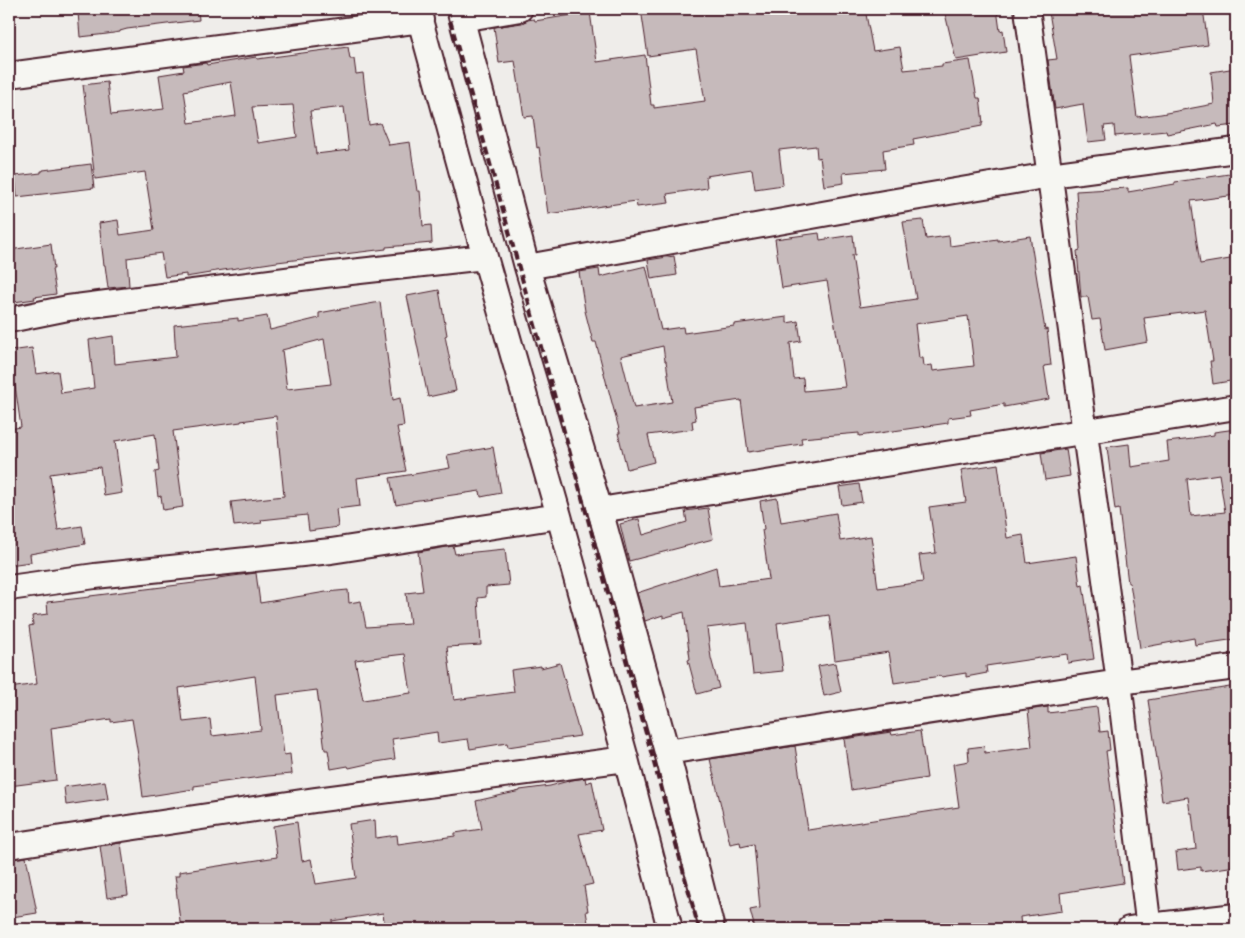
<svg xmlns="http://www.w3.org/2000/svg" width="1245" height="938" font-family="Mynerve,sans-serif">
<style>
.building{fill:#c6babb;stroke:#4a1f2b;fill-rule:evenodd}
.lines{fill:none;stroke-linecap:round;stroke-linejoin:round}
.street-casing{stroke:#4a1f2b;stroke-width:28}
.street{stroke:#f6f6f2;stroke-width:24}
.rail{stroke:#4a1f2b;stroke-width:4;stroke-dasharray:8 4;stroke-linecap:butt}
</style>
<rect width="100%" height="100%" fill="#efedea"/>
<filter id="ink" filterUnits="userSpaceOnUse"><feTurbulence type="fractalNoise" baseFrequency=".02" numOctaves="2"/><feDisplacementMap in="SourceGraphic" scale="10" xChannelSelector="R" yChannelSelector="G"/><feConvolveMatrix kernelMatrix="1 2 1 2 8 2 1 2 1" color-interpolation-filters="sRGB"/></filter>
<g filter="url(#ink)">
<!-- building -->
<path class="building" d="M113,9H198L199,20L127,29L120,31V32L107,34L80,37L78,12Z
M641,9H865L873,51L900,47L904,70L942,66V64L970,60L977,98H980L983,123H982V126L913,139L914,145L883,150L885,169L843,173L844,183L824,186L820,157L817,158L816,146L779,150L783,185L755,189L752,169L706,176L707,188L667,194L669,203L637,207L636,201L548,214L539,147L537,148L533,116L524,117L515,61L499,63L494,27L522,23L527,20L534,19L535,21L590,12L597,62L645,55L651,105H654V108L705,101L696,49L648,56Z
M944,9H968L969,13L997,9L1000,31L1003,30L1006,52L956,60Z
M1069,9H1203L1208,45L1129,56L1137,117L1161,114L1214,104L1211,72L1236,68V125L1218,127L1217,124L1167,134L1166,131L1115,136L1114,125L1104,126L1106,140L1088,142L1083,104L1055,109L1048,60L1057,59L1049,12Z
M348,47L350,59H354L356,74L363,73L369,125L380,123L389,145L410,142L417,191H420L423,226L431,225L432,243L386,247V249L277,262L210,272V273L186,277V274L165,277L161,253L127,258L129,286L108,288L105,265H104L99,223L118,220L120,235L154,230L145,172L95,179L83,85L107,82L111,115L164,109L159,75L184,71L183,66L206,63L207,65L256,57L257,59ZM231,82L236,116L189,123L184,91ZM293,105L297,137L258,143L252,107ZM344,107L349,150L316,154L310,111Z
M91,164L94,188L17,197L15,176L41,173V171H43V170Z
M1236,173V195L1191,201L1200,264L1236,258V380L1213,384L1210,361H1213L1205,310L1144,318L1148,342L1105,350L1100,319L1092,320L1088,297H1081L1077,251L1080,250L1076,191L1128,188V192L1175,184V182Z
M923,220L926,239L949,236L950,246L998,239V241L1030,236L1045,330L1047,329L1051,365L1044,366L1049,399L1004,407V404L970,410L971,415L948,418V423L859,436V433L801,438L802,444L748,452L741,400L694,407L696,420L692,421L693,429L648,435L654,462L627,469L618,433H620L607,384V385L596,342H593L585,311L579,272L599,269L600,277L646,266L661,330L683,327L684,333L734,326V324L787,317V323L798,321L801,341L790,343L794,379L803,378L804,391L845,387L837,336L827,281L782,288L775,239L819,233L820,240L853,235L855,255H852L860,307L916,299L903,222ZM968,316L974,366L933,371L932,365L924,366L923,358H919L915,324ZM663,346L665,361H666L672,402L634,408L621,356Z
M51,244L54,269H52L56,294L34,297L35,299L14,302L10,274H9V250Z
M674,256L677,275L651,279L648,260Z
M439,290L447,335L445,336L456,391L428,397L407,296Z
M380,302L393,400L400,398L404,426L397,427L406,471L357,478L360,506L336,509L338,527L309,531L307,515L261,520L262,523L234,526L231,502L284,496L276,416L241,421V422L173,431L183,507L163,510L161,496L158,497L155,472L159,471L155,434L115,441L122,493L104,496L100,467L50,474L58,530L82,526L85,544L30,554L31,562L9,565V429L21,427L10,351L32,348L36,374L58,371L61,393L94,388L89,340L113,336L115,364L176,357L174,325L238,318V321L267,316L270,330L319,318V313ZM324,339L331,384L287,389L282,350Z
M1236,429V639L1195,645L1194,638L1140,648L1130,583H1128L1119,509L1115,510L1107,447L1129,444L1131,467L1169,461L1167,442L1193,439V438L1214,435V432ZM1219,474L1225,512L1191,516L1187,479Z
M493,447L501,493L481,497L480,491L412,501V502L396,505L390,478L450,468L447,455Z
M1066,449L1070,476L1045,480L1041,453Z
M998,464L1001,486H1000L1007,538L1023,535L1027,563L1076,556L1080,586L1083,585L1094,659L1068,663L1067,654L986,666L987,673L966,677V673L941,677V676L894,683L889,652L835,660L829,615L777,623L783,671L753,674L747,623L707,628L711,658L719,688L697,694L688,660L690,659L684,612L663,618V615L645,621L637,593L716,567L719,586L769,579L762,530L764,529L760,501L777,498L781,522L836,513L840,541L871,536L878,588L923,582L919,555L936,553L929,507L966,502L961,470Z
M859,484L862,502L842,505L839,487Z
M708,508L713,539L629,561L620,524L639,519L643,535L687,522L685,511Z
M453,546L455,554L505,549L509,585L486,587V597L478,598L481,645L447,647L454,700L514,692L511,670L541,666V668L560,663L580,736L508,747L507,743L470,749L468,739L438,743L437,732L392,739L395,759L376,762L349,768L348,766L331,769L328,750H325L317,690L277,695L284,755L290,754L292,774L268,776L194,786V789L143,797L140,773H141L132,719L111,722V719L51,728L56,780L9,786V688L37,684L29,626L33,625L32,616L48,614L47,602L90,597V596L218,580V578L256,573L260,603L326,592L348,590L349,603L361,601L366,627L410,624L406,593L423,591L418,552ZM405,654L411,693L363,700L355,660ZM255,676L261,730L212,736L210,719L183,722L179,688Z
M835,663L841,692L824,696L818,666Z
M1236,686V866L1201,871V867L1178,870L1176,852L1196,849L1192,813H1190L1188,797L1162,801L1159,779H1160L1148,700Z
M1048,707V713L1097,707L1100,732L1108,731L1110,750L1106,751L1123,883L1060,893L1062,911L1020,917L1021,927L1009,929H755L750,910L760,908L754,844L741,847L740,842L730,844L710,759L795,746L808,830L959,807L953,764L969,761L968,748L984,746L985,753L1032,747L1028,710Z
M920,731L927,778L851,790L844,739L891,732L892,735Z
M585,778L586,783L592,781L602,830L579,834L593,884L584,886L588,911H586L589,929H385L383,913L332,921L333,929H304L303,926L284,929H181L176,888H177L175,876H179V872L277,857L273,826L297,822L302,861L311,859L316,884L356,878L349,824L375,820L376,838L397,835L398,844L455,836V833L482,829L476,801L520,791V790L550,786L572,780Z
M105,781L108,799L66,805L64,787Z
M121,843L128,895L107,898L100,846Z
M26,857L37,913L12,917L9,902V859Z"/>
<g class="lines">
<defs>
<path id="street" d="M417,9L485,257L559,516L626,759L670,929
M459,9L527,267L600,510L667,752L712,929
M1027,9L1119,682L1149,929
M462,19L520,9
M9,75L421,20
M527,267L884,203L1050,175L1236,150
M9,320L68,308L324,275L485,257
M600,510L1236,407
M9,588L95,576L331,551L559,516
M667,752L1119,682L1236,667
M9,846L315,800L626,759
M1129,929L1149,926L1236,916"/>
</defs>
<!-- street casing -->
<use href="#street" class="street-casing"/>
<!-- street -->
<use href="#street" class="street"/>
<!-- rail -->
<path class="rail" d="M447,9L545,361L699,929"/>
</g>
</g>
<!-- margin -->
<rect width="1245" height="938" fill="none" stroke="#f6f6f2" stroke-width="30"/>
<rect x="15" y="15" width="1215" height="908" fill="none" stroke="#4a1f2b" stroke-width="2" filter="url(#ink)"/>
</svg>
